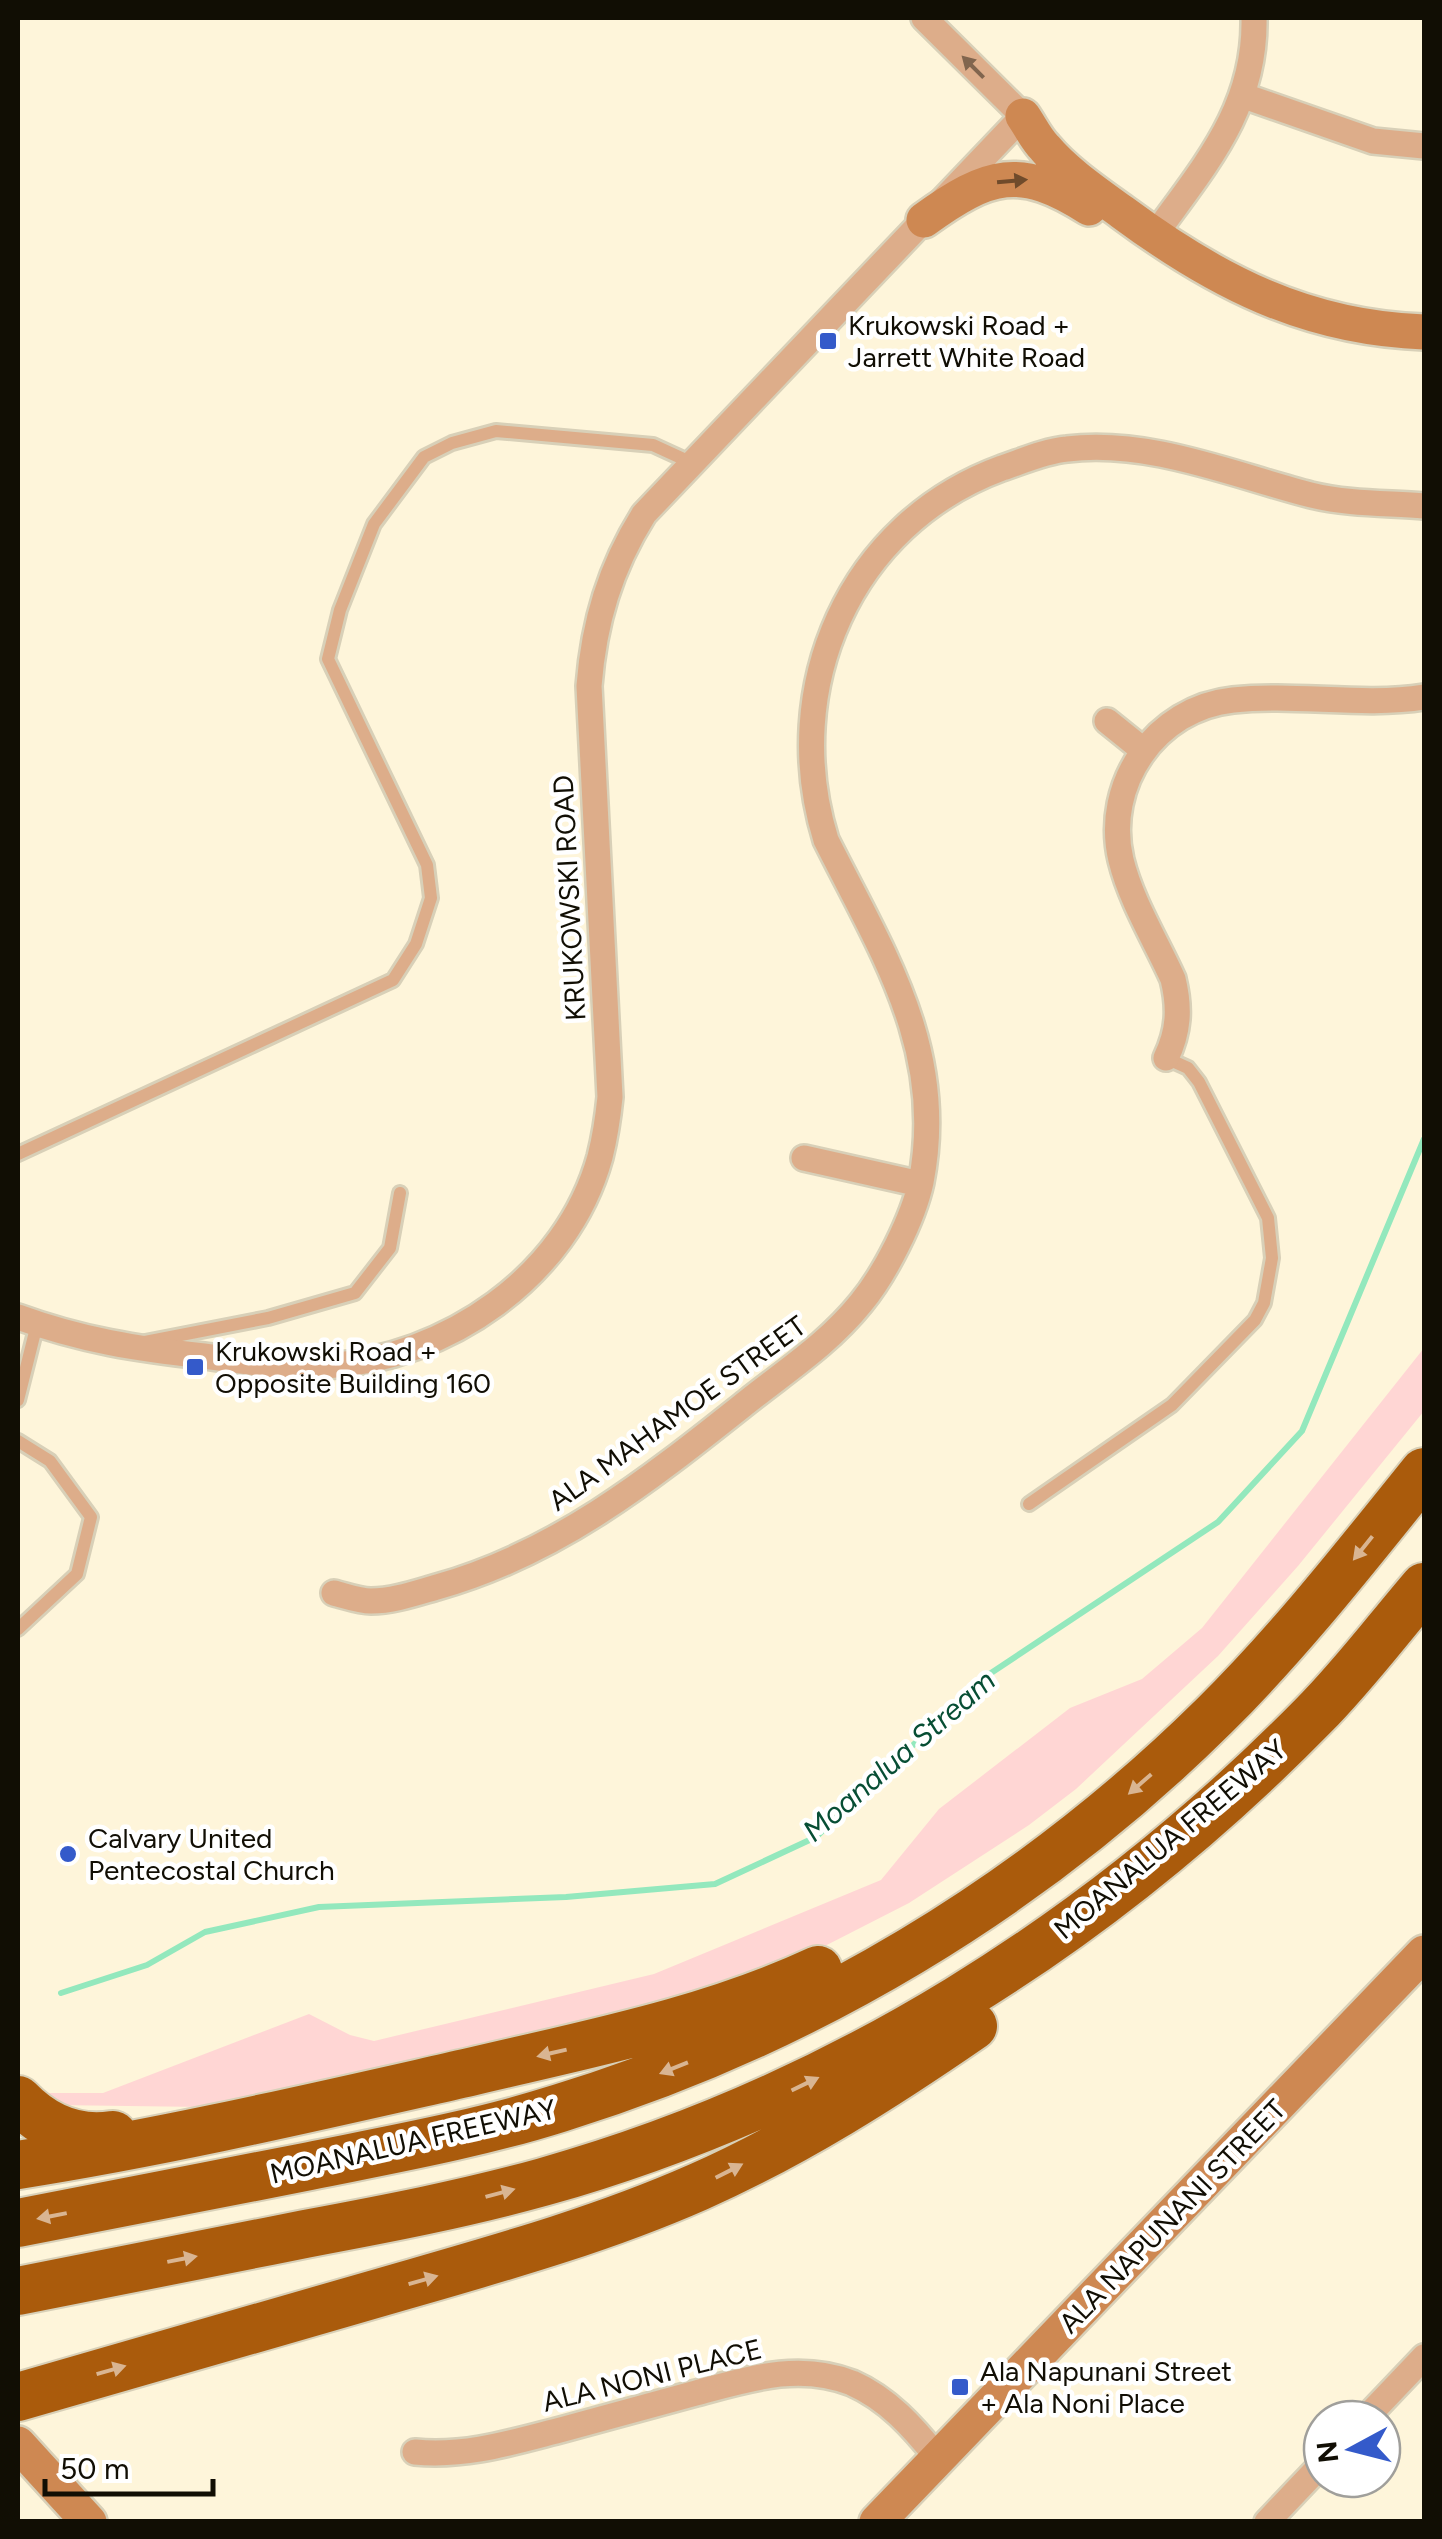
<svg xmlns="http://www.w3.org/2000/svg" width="1442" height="2539" font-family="Figtree,sans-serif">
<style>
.green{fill:#ffd6d4}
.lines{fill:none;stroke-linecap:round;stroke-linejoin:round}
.stream{stroke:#93e8bd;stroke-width:6}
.lane-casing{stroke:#d8d0b8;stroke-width:18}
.street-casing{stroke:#d8d0b8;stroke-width:30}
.secondary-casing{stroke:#d8d0b8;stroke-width:40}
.highway-casing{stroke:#d8d0b8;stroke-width:52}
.lane{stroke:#ddad8a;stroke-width:12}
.street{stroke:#ddad8a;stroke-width:25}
.secondary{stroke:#ce8852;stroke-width:35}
.highway{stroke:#aa5b0c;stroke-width:48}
.oneway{fill:#81654e}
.oneway2{fill:#704b2b}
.oneway3{fill:#d9b592}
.poi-dot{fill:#345aca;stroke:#fff;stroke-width:4}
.labels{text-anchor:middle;stroke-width:9;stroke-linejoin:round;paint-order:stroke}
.poi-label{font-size:28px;fill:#110e04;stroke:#fff;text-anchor:start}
.street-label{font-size:28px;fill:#110e04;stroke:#fff}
.water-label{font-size:30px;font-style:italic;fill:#074e34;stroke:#fff}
</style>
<rect width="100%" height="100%" fill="#fef5da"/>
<!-- green -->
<path class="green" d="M1424,1348V1411L1298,1566L1218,1656L1076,1789L1029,1825L909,1903L817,1950L614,2021L203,2107L53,2105L41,2093H103L309,2014L350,2035L374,2041L654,1974L881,1880L939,1809L1070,1708L1142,1679L1202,1628Z"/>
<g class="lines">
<!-- stream -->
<path class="stream" d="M61,1993L147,1965L205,1932L319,1907L566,1897L715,1884L816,1837L985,1677L1218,1522L1302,1431L1424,1139"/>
<defs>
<path id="lane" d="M18,1154L393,980L416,944L431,898L427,865L328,659L340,610L374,524L424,457L452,443L496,431L653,445L690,462
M145,1342L268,1318L355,1293L390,1248L400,1193
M18,1400L37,1324
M18,1441L50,1461L91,1517L77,1574L18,1629
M1029,1504L1172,1405L1255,1320L1264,1303L1272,1258L1268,1218L1199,1082L1188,1068L1166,1058"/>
<path id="street" d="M1244,96L1373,141L1424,146
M1154,236C1204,166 1256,109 1254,18
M1107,721L1143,750
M1166,1058C1179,1031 1180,1008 1173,979C1156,941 1131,901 1121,860C1103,784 1156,708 1233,700C1296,693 1362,707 1424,697
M804,1158L920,1184
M18,1317C81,1340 137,1349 204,1356C245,1361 284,1369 326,1366C446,1359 567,1277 600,1157C605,1137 608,1117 610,1097L589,686C594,622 610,568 644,514L1023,116L924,18
M334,1593C346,1596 359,1601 371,1601C393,1601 416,1593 437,1587C558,1553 650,1479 747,1402C787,1370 828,1344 861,1303C885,1274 913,1219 921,1182C947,1050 882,952 826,840C779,688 849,524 1002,468C1023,461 1045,451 1067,449C1150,439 1233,475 1311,495C1348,504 1387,503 1424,506
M1365,2419L1424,2357
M415,2452C467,2457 513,2442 564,2429C608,2417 652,2405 696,2393C748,2379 799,2362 852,2383C888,2399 913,2427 937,2457
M1267,2522L1322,2464"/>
<path id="secondary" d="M1023,116C1030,126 1036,139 1045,148C1065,172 1096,193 1122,212C1215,281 1306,328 1424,332
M924,220C989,173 1020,164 1089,208
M18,2444L89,2522
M877,2522L1424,1953"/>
<path id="highway" d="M18,2100C43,2126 75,2141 113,2135
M18,2165C170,2141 319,2106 470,2072C588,2044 708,2021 818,1970
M18,2223C115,2204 213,2185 310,2166C394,2149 478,2134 560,2108C806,2032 1031,1897 1214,1716C1291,1640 1357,1555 1424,1472
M18,2291C113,2273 209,2253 305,2234C385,2219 464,2204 543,2182C837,2099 1099,1934 1313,1716C1353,1676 1388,1629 1424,1587
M18,2397C139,2362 260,2327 382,2292C489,2261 596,2232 698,2187C795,2144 886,2086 973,2026"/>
</defs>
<!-- lane casing -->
<use href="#lane" class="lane-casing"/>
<!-- street casing -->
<use href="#street" class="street-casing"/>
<!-- secondary casing -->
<use href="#secondary" class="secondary-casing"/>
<!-- highway casing -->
<use href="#highway" class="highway-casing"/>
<!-- lane -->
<use href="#lane" class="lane"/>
<!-- street -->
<use href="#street" class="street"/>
<!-- secondary -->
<use href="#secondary" class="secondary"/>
<!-- highway -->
<use href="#highway" class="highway"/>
</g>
<!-- one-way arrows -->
<defs><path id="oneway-solid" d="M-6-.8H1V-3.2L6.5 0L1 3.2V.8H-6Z" transform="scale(2.5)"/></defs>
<use class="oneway" href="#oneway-solid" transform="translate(973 67) rotate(-135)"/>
<use class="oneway2" href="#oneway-solid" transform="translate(1012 181) rotate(-5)"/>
<g class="oneway3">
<use href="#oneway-solid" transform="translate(1363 1548) rotate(129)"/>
<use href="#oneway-solid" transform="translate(1140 1784) rotate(139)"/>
<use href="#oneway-solid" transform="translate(552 2053) rotate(167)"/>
<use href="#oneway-solid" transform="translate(674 2068) rotate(158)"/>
<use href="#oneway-solid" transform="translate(805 2084) rotate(-26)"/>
<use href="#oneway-solid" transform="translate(729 2171) rotate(-27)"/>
<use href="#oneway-solid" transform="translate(500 2193) rotate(-15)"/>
<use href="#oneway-solid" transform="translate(52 2216) rotate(169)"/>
<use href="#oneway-solid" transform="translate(182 2259) rotate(-11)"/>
<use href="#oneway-solid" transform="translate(423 2280) rotate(-16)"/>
<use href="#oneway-solid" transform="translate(111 2370) rotate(-16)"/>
</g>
<!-- markers -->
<g class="poi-dot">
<rect x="818" y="331" width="20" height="20" rx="5"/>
<rect x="185" y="1357" width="20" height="20" rx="5"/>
<circle cx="68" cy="1854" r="10"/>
<rect x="950" y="2377" width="20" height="20" rx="5"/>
</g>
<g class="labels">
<!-- poi labels -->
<g class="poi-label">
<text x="848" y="335">Krukowski Road +<tspan x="848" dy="32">Jarrett White Road</tspan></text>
<text x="215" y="1361">Krukowski Road +<tspan x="215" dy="32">Opposite Building 160</tspan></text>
<text x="88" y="1848">Calvary United<tspan x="88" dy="32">Pentecostal Church</tspan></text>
<text x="980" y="2381">Ala Napunani Street<tspan x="980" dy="32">+ Ala Noni Place</tspan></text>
</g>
<!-- street labels -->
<g class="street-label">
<text transform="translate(569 898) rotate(-93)" y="10">KRUKOWSKI ROAD</text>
<text transform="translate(677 1413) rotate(-36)" y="10">ALA MAHAMOE STREET</text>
<text transform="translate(1170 1839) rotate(-40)" y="10">MOANALUA FREEWAY</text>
<text transform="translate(413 2141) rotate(-13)" y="10">MOANALUA FREEWAY</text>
<text transform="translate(1172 2216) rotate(-46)" y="10">ALA NAPUNANI STREET</text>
<text transform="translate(652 2375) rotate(-14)" y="10">ALA NONI PLACE</text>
</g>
<!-- water labels -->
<g class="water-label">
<text transform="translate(899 1756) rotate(-41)" y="10">Moanalua Stream</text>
</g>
</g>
<!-- border -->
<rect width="1442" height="2539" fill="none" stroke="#110e04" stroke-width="40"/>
<!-- north arrow -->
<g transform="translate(1352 2449) rotate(263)"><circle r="48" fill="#ffffff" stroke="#a09f9b" stroke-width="2.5"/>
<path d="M0-8L18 38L0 25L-18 38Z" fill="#345aca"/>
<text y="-15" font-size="28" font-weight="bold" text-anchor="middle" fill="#110e04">N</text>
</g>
<!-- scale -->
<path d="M45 2479v15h168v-15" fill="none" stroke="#110e04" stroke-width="5"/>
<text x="60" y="2479" font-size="30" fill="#110e04" stroke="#ffffff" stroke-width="8" paint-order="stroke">50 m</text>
</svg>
